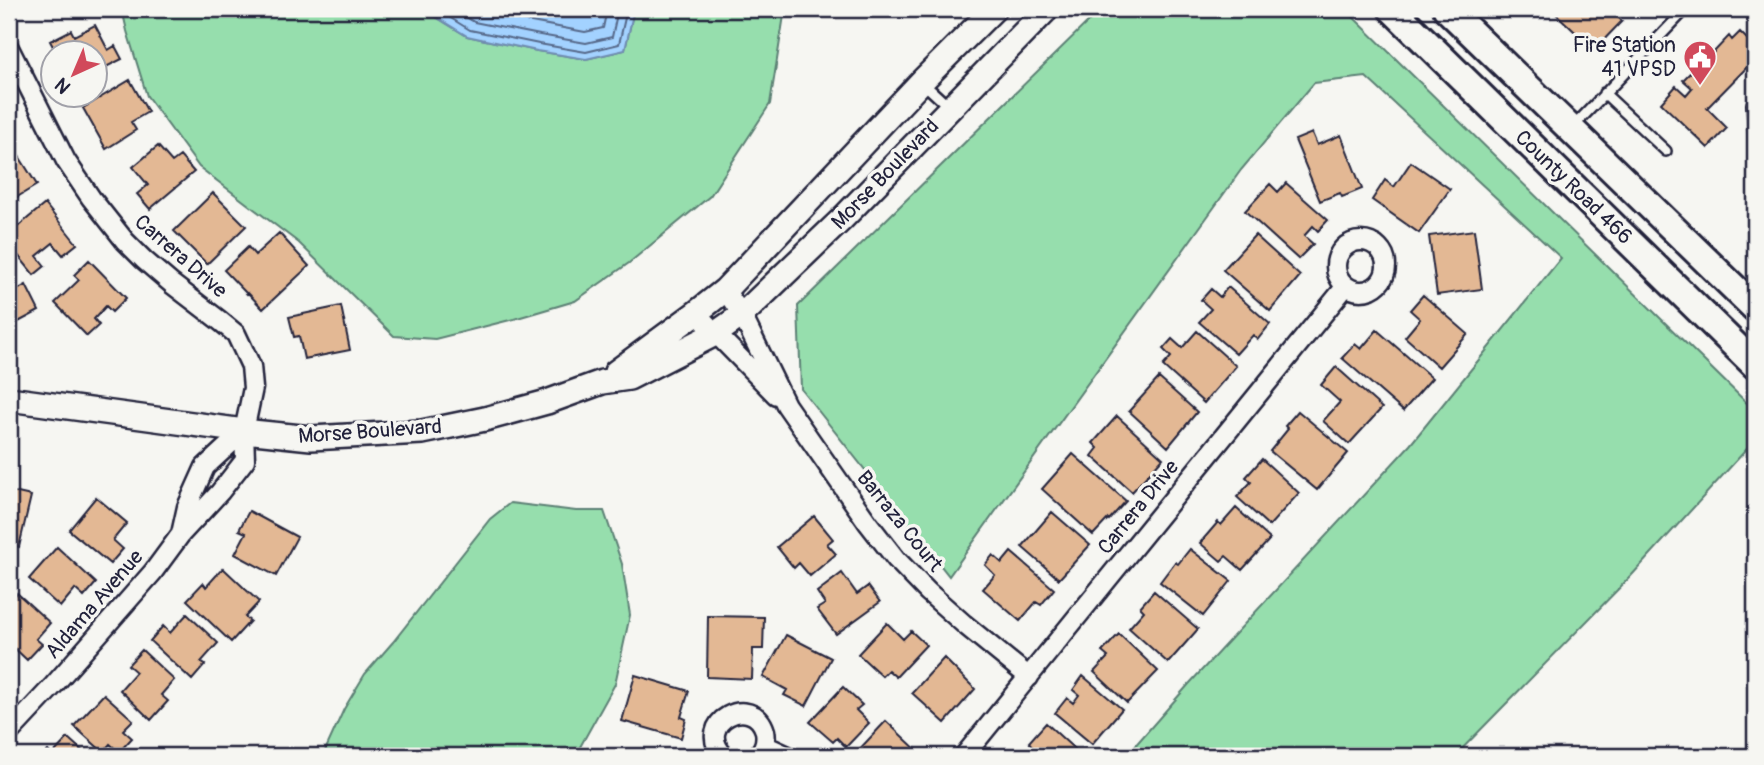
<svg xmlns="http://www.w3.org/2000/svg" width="1764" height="765" font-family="Pangolin,sans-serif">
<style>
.green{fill:#96dead;stroke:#5c8074;stroke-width:2}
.water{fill:#a3d2ff;stroke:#6f8cb1;stroke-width:2}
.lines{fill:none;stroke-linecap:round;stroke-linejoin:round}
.shore{stroke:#566889;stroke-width:2}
.building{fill:#e3b894;stroke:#22223b;stroke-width:2}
.service-casing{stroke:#22223b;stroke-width:14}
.minor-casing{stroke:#22223b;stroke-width:23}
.tertiary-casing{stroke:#22223b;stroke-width:28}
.secondary-casing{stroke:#22223b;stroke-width:32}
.service{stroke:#f6f6f2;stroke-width:9}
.minor{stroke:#f6f6f2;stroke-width:18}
.tertiary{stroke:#f6f6f2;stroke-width:23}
.secondary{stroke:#f6f6f2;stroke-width:26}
.labels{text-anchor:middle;stroke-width:7;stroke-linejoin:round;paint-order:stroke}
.poi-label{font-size:21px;fill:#22223b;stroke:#f6f6f2;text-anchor:end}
.street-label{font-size:21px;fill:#22223b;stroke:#f6f6f2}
</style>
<rect width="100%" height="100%" fill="#f6f6f2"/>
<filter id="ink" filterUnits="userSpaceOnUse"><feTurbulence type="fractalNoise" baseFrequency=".0143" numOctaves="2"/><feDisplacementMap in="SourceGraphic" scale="14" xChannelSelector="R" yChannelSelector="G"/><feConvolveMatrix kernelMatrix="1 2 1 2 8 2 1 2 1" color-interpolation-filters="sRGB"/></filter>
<g filter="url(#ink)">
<!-- green -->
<path class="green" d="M122,9H423L467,36L537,51L586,59L625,50L634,9H785L770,104L710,196L629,263L575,301L514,319L435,339L394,336L299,243L199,167L147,96L127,31Z
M1101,9H1345L1755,411V440L1631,576L1455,756H1126L1189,684L1410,445L1561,258L1366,77L1314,83L1241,170L949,576L801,389L798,306Z
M510,503L576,511H604L622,564L630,615L615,684L575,756H325L324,753L344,709L365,674L393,642L490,519Z"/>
<!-- water -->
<path class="water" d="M423,9H634L625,50L586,59L537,51L467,36Z"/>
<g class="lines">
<!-- shore -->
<path class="shore" d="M436,9L470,30L539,44L586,52L619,44L627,9
M453,9L474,22L540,35L586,43L612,37L618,9
M473,9L478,12L585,32L603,28L607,9"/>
</g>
<!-- building -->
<path class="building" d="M1551,9H1609L1622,21L1594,50Z
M95,25L108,50L115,46L122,59L94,73V52H56L50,41L71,30L74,36Z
M1740,32L1755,47V51L1750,57L1754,60L1707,108L1727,128L1708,148L1661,103L1676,86L1686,95L1692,88L1683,80L1693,70L1695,72L1729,36L1732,40Z
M130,80L148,112L131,122L136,130L106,149L83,108Z
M1312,133L1317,145L1341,135L1362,189L1342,197L1340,193L1320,201L1295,140Z
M12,145L37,185L9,202V147Z
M158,146L172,162L180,156L194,172L150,209L137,194L148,185L133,167Z
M1411,162L1450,189L1419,233L1372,200L1385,180L1394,187Z
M1286,183L1328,220L1318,231L1313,226L1304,236L1313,244L1298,259L1245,211L1270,184L1278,192Z
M213,193L246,226L207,264L174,231Z
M45,204L77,244L63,255L53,243L37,256L45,266L34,275L9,244V234Z
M1474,230L1482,289L1437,295L1429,236Z
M279,233L309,266L263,309L248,293L247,294L224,270L248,247L255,255Z
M1255,235L1300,276L1270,311L1223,270Z
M89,260L126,298L112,312L106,306L94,319L99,325L87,336L55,303L79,280L74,275Z
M9,274L17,290L26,285L39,311L9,327Z
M1228,287L1270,324L1258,339L1253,335L1236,354L1199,322L1211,309L1201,300L1211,289L1220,297Z
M1423,295L1468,334L1439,367L1405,337L1420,319L1410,310Z
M341,306L350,350L304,359L299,336L294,337L289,317Z
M1377,330L1432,378L1403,411L1342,358L1355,344L1361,349Z
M1197,331L1236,366L1204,403L1163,366L1171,357L1163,349L1172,339L1182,348Z
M1336,367L1382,408L1349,444L1323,421L1340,402L1321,385Z
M1159,378L1197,412L1168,447L1129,411Z
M1298,411L1348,453L1317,490L1270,451L1288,429L1285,426Z
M1117,416L1163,458L1132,492L1092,456L1098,448L1093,443Z
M1073,454L1126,501L1109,520L1108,519L1093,535L1042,489Z
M1262,459L1299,493L1269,526L1237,497L1251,482L1246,477Z
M9,491L31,496L19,547L9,544Z
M96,497L127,523L113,540L123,549L110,564L69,530Z
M1236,508L1270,539L1242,570L1226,556L1221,561L1200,543L1218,522L1221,525Z
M249,511L297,537L276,576L235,554L246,533L239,530Z
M1052,512L1090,545L1059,579L1022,547Z
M814,516L833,539L827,544L836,554L810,576L799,563L794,568L777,547Z
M57,547L96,583L84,597L75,589L60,607L29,579Z
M1190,549L1231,581L1203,616L1160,582L1175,562L1178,564Z
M1011,552L1054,589L1041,605L1036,602L1020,621L983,589L995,575L985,565L993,555L1002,563Z
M223,568L259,602L245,617L250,621L231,642L187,600L203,583L206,587Z
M842,573L857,594L868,586L880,602L836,634L817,609L825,604L817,592Z
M1154,591L1198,629L1168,663L1129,628L1144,611L1140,607Z
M17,593L50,623L36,639L42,644L27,660L9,643V602Z
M187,614L218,643L201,662L205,665L192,680L150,641L163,626L170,633Z
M708,616L764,617L763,649H753L752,679L707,677Z
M887,623L903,639L911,631L926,645L896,677L888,670L882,676L858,654Z
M1119,634L1158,671L1127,703L1094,672L1108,657L1102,652Z
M786,635L831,658L806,706L784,695L787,690L763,677Z
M142,650L174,680L161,695L168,701L151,720L120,690L136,672L128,665Z
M944,658L975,689L945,723L912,693Z
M635,675L689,691L681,717L686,719L681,738L622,721Z
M1083,676L1122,709L1092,744L1055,713L1067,698L1073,703L1079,695L1073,690Z
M843,687L862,705L856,710L869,723L846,747L837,738L833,742L810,722Z
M104,694L133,720L123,730L132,738L119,752L110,744L103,752L74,726Z
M886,721L921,754L919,756H853Z
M1046,723L1082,756H1023L1032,746L1029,742Z
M68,738L88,756H43L48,751L52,755Z"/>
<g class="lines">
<defs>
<path id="service" d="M923,83L948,106
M1604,93L1666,151
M1755,101L1752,104L1755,149
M1572,128L1686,9"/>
<path id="minor" d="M9,48L66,161L91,198L125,241L144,260L172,284L219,320L236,334L251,366L253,388L244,431L245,460L220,492L181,534L153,572L53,686L9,733
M1336 266a25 25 0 1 1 50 0a25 25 0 1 1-50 0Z
M725,290L742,315L786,405L868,523L896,559L928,592L964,624L1029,677
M696,313L776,395
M181,534L187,507L205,467L244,431
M764,745L788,756
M724,756C692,723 753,691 765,731C767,741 764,749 757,756
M964,756L1346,286"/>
<path id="tertiary" d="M616,372L696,313L725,290L922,81L994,9
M9,399L244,431L311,438L422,432L485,419L547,402L602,382L629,378L715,334L742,315L841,220L1047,9"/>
<path id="secondary" d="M1392,9L1755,365
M1447,9L1755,308"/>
</defs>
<!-- service casing -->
<use href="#service" class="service-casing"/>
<!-- minor casing -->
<use href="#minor" class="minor-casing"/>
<!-- tertiary casing -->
<use href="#tertiary" class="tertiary-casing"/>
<!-- secondary casing -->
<use href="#secondary" class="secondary-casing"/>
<!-- service -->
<use href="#service" class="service"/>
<!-- minor -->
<use href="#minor" class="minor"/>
<!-- tertiary -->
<use href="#tertiary" class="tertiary"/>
<!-- secondary -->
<use href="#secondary" class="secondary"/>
</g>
</g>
<!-- icons -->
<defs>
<symbol id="civic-pin" viewBox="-11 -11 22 30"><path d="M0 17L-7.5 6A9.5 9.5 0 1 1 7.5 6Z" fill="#d1495b" stroke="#f6f6f2"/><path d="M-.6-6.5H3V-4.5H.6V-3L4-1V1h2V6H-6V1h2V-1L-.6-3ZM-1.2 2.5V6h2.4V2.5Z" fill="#fff"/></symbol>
</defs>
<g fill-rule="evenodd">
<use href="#civic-pin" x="1681" y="38" width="38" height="52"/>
</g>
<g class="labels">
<!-- poi labels -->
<g class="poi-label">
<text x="1676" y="52">Fire Station<tspan x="1676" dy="24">41 VPSD</tspan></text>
</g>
<!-- street labels -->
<g class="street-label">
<text transform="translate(885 174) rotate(-46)" y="7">Morse Boulevard</text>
<text transform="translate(1574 187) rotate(44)" y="7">County Road 466</text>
<text transform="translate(181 256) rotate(41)" y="7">Carrera Drive</text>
<text transform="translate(370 431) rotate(-4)" y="7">Morse Boulevard</text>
<text transform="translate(1138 507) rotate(-51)" y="7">Carrera Drive</text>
<text transform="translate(900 521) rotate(51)" y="7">Barraza Court</text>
<text transform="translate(94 604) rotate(-49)" y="7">Aldama Avenue</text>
</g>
</g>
<!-- margin -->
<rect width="1764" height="765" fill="none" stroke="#f6f6f2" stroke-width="35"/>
<rect x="18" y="18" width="1729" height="730" fill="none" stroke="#22223b" stroke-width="2.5" filter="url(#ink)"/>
<!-- north arrow -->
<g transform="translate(74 74) rotate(224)"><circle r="33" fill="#f6f6f2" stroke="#a1a1a9" stroke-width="2"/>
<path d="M0-5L12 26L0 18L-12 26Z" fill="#d1495b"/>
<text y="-10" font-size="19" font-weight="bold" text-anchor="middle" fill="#22223b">N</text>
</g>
</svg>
